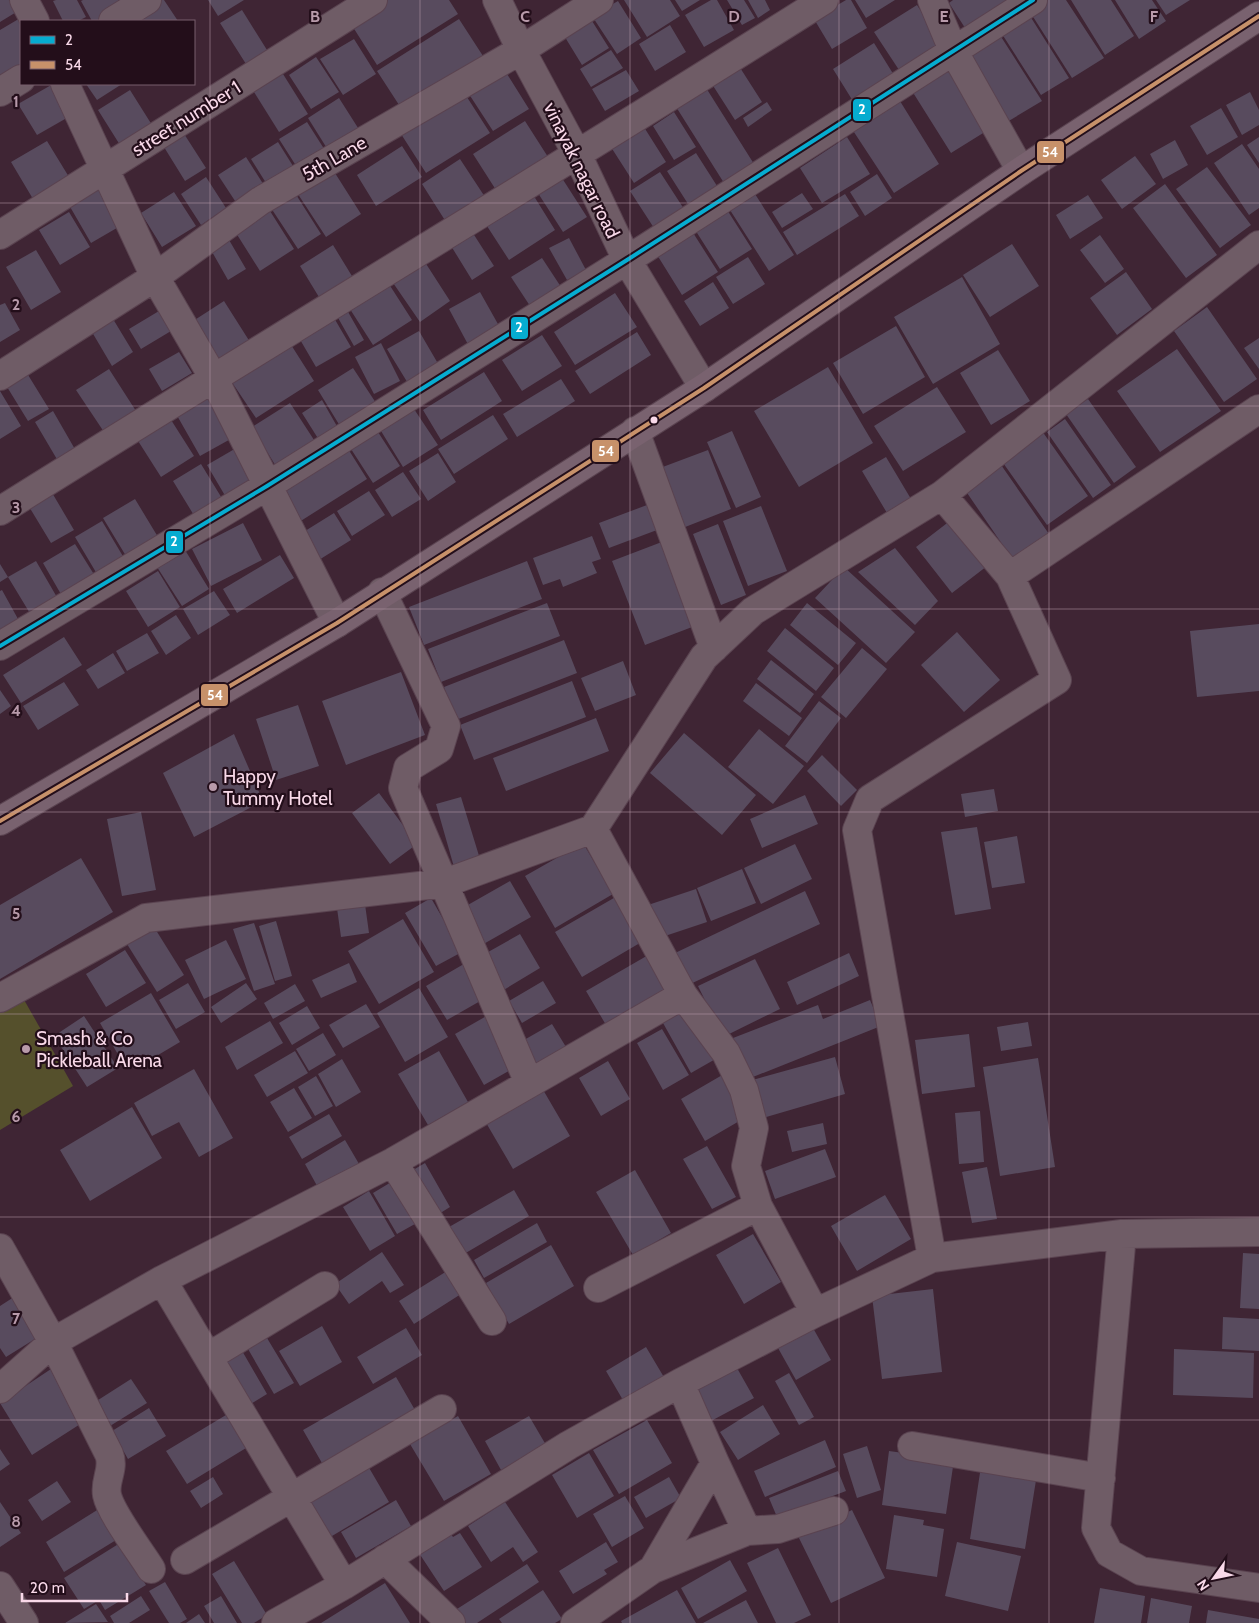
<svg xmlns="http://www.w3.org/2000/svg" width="1259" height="1623" font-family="Cabin,sans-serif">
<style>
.green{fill:#55502c}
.building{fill:#584b5e}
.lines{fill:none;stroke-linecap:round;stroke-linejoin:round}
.minor-casing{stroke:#5a4350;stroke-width:30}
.major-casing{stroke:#5a4350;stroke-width:30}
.minor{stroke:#6f5c66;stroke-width:28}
.major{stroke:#79626f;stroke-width:28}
.bus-1-casing{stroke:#230e1a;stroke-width:8}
.bus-2-casing{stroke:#230e1a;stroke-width:8}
.bus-1{stroke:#06acd0;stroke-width:4}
.bus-2{stroke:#c7916a;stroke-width:4}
.grid{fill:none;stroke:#b89aaa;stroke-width:1;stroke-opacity:0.55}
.bus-dot{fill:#f9d9e9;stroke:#230e1a;stroke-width:2}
.poi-dot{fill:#b89aaa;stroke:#230e1a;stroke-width:2}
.labels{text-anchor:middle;stroke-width:4.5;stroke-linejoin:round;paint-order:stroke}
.street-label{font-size:19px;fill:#f9d9e9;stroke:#230e1a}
.poi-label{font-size:19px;fill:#f9d9e9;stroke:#230e1a;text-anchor:start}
.grid-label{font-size:16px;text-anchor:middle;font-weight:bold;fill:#b89aaa;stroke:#230e1a;stroke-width:4.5;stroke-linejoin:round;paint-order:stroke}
.line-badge{stroke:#230e1a;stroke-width:2}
.badge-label{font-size:14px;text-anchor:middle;font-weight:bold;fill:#fff}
</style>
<rect width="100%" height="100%" fill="#3f2534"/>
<!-- green -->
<path class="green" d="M23,998L73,1086L0,1130V1012Z"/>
<!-- building -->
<path class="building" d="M0,0H12L18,11L0,22Z
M56,0H77L86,17L78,21H63L53,1Z
M83,0H118L125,13L110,21H92L81,1Z
M155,0H164L178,21H135Z
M208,0H244L218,16Z
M388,0H449L458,14L377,65L351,24Z
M624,0H670L680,16L647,37Z
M675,0H700L682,11Z
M711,0H717L734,30L704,47L685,15Z
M727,0H744L755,18L742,25Z
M748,0H765L770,10L758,18Z
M846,0H851L867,28L832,49L814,19Z
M855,0H895L866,18Z
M953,0H1017L967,31L949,3Z
M1048,0H1066L1104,58L1072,78L1030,12Z
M1071,0H1111L1134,36L1105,55Z
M1115,0H1152L1166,21L1139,39Z
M1156,0H1190L1166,15Z
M618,1L641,38L617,54L592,16Z
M917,5L944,47L901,73L874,32Z
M242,10L267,50L246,64L220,23Z
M587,13L609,48L582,65L560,29Z
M1030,16L1069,78L1041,95L1002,34Z
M22,17L21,72L0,85V30Z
M459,19L483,56L401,108L377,71Z
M670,25L686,52L655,71L639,44Z
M998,32L1042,101L1002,125L960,57Z
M354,39L376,74L343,95L320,59Z
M874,43L897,80L856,106L833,69Z
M611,50L623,68L591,87L580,69Z
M316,57L339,92L311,109L289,75Z
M943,60L988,130L951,153L907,83Z
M737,63L762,102L735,120L710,81Z
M502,66L529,109L493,131L465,88Z
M626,70L639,91L605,111L592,89Z
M283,74L308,114L279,132L254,92Z
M703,83L754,164L724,183L673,102Z
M53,84L72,115L37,135L18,104Z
M86,84H122L97,100Z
M130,90L152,125L120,145L98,110Z
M1250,92L1259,110V125L1242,135L1226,105Z
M895,93L939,164L894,193L848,123Z
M465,94L490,133L426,173L401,134Z
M339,98L360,131L328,150L308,118Z
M767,102L772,110L748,127L743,118Z
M1221,108L1238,137L1207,155L1190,126Z
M674,112L696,147L674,160L653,126Z
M525,121L548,157L496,190L473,154Z
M307,122L328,155L300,172L279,139Z
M642,124L666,162L634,183L609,144Z
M179,126L206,168L185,181L159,139Z
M847,137L870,174L822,203L800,168Z
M1259,137V163L1247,145Z
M1175,140L1188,165L1163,179L1150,154Z
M47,141L69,177L33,199L11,162Z
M278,142L298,174L271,191L251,159Z
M1242,144L1259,169V208L1249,215L1214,163Z
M402,146L422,177L376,206L357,175Z
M696,153L719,189L690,207L667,171Z
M1135,156L1156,184L1122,209L1101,180Z
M246,157L267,190L239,207L218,175Z
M460,159L485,197L446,222L422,184Z
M328,162L361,214L326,237L292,185Z
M1207,167L1251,225L1220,248L1176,189Z
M660,172L684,209L654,228L630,191Z
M877,174L892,198L865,216L850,192Z
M560,175L587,217L563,232L536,190Z
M206,177L226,208L201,225L181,194Z
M1165,184L1217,255L1186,278L1133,208Z
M100,187L122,225L91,243L69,205Z
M174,192L196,226L162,247L141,213Z
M295,193L321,234L298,249L271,208Z
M532,193L555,230L509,260L485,223Z
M802,193L813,209L782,228L772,212Z
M755,194L794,255L769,271L730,210Z
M845,194L859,216L797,255L783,232Z
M1088,195L1103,218L1070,239L1056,215Z
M724,205L752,249L720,269L692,225Z
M270,211L294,249L260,271L236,233Z
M69,212L90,247L60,265L39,230Z
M469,227L494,266L472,280L448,241Z
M690,228L718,272L682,295L654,250Z
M225,233L246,269L228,280L207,243Z
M1100,235L1124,269L1105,283L1080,250Z
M569,238L586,270L567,280L549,248Z
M1012,244L1039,286L990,317L963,275Z
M333,245L355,281L322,302L300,266Z
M36,250L61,292L31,310L6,267Z
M421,256L450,301L420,322L389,277Z
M748,257L765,284L733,304L716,277Z
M542,258L563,290L532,309L511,277Z
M1126,272L1152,309L1117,335L1090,298Z
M962,277L1000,344L933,384L894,317Z
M387,281L412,320L373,345L348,306Z
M713,282L729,308L700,326L684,301Z
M480,292L503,333L471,350L449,309Z
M615,293L637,327L575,365L554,332Z
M224,301L250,342L215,364L190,323Z
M5,303L20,330L0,342V305Z
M343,303L364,340L354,346L333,309Z
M1207,307L1257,379L1224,402L1174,331Z
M164,308L176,328L141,349L129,329Z
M330,311L351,347L316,367L295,331Z
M110,314L133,352L112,366L89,327Z
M896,326L925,377L863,414L833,363Z
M419,331L440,367L409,385L387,349Z
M637,332L651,355L590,394L575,371Z
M542,335L562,366L522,391L502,360Z
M1259,338V369L1244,348Z
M288,340L314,381L256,418L229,378Z
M381,343L400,381L374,394L355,357Z
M1177,349L1221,411L1160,452L1117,391Z
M998,350L1030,401L991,425L960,373Z
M179,352L192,373L162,391L149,369Z
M828,367L873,443L799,487L754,411Z
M353,368L376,403L340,426L318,390Z
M109,369L136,411L104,432L76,390Z
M25,370L49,409L28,421L4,382Z
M484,372L502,401L441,440L423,410Z
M561,379L575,401L517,437L503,414Z
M937,387L966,432L903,471L874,426Z
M0,391L21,426L0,439Z
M210,391L236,436L200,456L175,412Z
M1088,399L1136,467L1114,483L1066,414Z
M322,400L338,428L319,440L302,413Z
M290,403L316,443L277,468L252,427Z
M414,409L438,445L403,467L381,431Z
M53,411L76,451L58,461L35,422Z
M166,412L194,456L161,477L133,433Z
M493,415L508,439L454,474L438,449Z
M1065,419L1111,485L1093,498L1047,432Z
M732,431L761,497L736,508L707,442Z
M1042,431L1088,496L1047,525L1001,460Z
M378,432L400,466L373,483L351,449Z
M345,444L367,479L296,524L275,489Z
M238,447L258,480L227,499L207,465Z
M708,450L731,509L675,531L652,471Z
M438,453L456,482L428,501L409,471Z
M886,457L914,504L890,518L862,471Z
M999,462L1049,534L1013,560L963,487Z
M201,464L223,500L195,517L173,481Z
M403,472L421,499L392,517L375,490Z
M51,491L74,530L51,543L28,505Z
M369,491L385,515L352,536L337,511Z
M135,499L158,537L126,556L103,518Z
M647,505L657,530L609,548L599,523Z
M761,506L787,571L748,586L723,521Z
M334,513L351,540L314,563L297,536Z
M955,517L991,563L952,593L916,547Z
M102,521L124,558L97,574L75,537Z
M243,523L262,560L211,586L192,549Z
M718,524L746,595L721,605L693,534Z
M592,536L601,559L592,562L597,573L563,587L560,579L543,585L533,558Z
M667,540L700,624L645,645L612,561Z
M75,544L95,576L62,596L43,563Z
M895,548L938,601L915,625L858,572Z
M185,550L209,589L182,606L157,567Z
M280,555L294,578L237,613L223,589Z
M36,561L58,599L31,615L8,577Z
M527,561L542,599L424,645L409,607Z
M0,564L8,577L0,582Z
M844,567L915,632L886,663L815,598Z
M158,571L180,607L148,627L126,591Z
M2,590L23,628L0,641V591Z
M214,591L230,615L198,635L183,609Z
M547,603L560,636L441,682L428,649Z
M807,603L856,643L838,665L790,625Z
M176,615L191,638L166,655L151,631Z
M1259,624V691L1197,697L1190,631Z
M785,628L834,668L816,691L767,651Z
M957,632L1000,680L964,712L921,665Z
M147,633L159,653L127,671L116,651Z
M64,637L82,665L21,703L3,675Z
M564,640L577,673L456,720L444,687Z
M862,648L887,669L846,718L821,697Z
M113,653L125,673L98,689L86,670Z
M771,660L814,694L800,713L757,679Z
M623,661L636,695L595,711L581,678Z
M401,672L425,735L346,765L322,701Z
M572,681L586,717L474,760L460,725Z
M64,682L79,705L38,730L23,706Z
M756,683L802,718L789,736L743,701Z
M0,690L11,706L0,714Z
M819,701L841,718L807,763L785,746Z
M298,705L319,766L276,780L256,719Z
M596,718L609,751L506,791L493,758Z
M759,729L804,766L773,804L728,767Z
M684,733L756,795L722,835L650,773Z
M234,734L263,801L194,837L163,773Z
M822,755L857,790L841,806L807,771Z
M994,789L998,811L965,817L961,794Z
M379,793L417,844L390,864L352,813Z
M805,795L818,824L762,848L750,819Z
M461,797L480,859L454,867L436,804Z
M141,812L156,890L122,896L107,819Z
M977,827L991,909L955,915L941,832Z
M1017,836L1025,883L992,888L984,842Z
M583,843L613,894L555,928L525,876Z
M795,844L812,879L761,904L744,868Z
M81,858L113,912L0,979V905Z
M742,869L756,903L711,921L697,888Z
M510,881L531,917L480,946L459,910Z
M696,889L707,922L656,939L645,906Z
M805,891L820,924L688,985L673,954Z
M619,895L645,940L582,977L555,932Z
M364,897L369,933L341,937L336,901Z
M431,898L462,952L436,966L405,913Z
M403,919L434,972L379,1004L348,951Z
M276,921L292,976L275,981L259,926Z
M254,923L275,984L254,991L233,929Z
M154,927L184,975L157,992L127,944Z
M520,934L540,968L502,991L481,956Z
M226,940L246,979L204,999L185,960Z
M125,950L146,983L106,1007L86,974Z
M849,953L859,976L797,1005L787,982Z
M650,954L669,989L606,1025L586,991Z
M755,959L780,1009L723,1037L698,986Z
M469,961L489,996L447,1020L426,986Z
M349,963L357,982L321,998L312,980Z
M543,981L556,1003L522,1023L509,1001Z
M188,983L205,1012L176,1029L159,1000Z
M246,983L257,999L221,1023L211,1007Z
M295,984L305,1001L273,1019L264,1003Z
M419,988L448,1037L405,1062L377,1013Z
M151,993L180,1042L148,1061L143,1054L124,1065L100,1023Z
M870,1000L881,1026L748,1079L733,1038L818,1005L823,1019Z
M366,1004L380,1027L343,1048L329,1025Z
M307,1006L320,1028L292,1045L279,1023Z
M690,1008L719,1057L691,1073L663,1023Z
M490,1014L519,1065L484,1085L455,1034Z
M84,1016L118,1068L87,1087L54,1036Z
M270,1021L283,1043L237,1070L225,1047Z
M1028,1022L1032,1046L1001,1051L997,1027Z
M552,1024L566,1047L531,1068L517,1044Z
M662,1029L689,1075L663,1090L637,1043Z
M323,1033L336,1055L309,1071L296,1049Z
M969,1034L975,1087L922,1094L915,1040Z
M295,1051L308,1073L267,1097L254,1075Z
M439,1051L468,1102L428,1125L398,1074Z
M835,1057L845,1094L759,1119L749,1081Z
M1038,1058L1055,1167L1000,1176L983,1067Z
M342,1059L361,1092L336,1107L318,1074Z
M608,1061L630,1099L601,1116L579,1078Z
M194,1069L233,1138L199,1157L179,1122L152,1136L134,1103Z
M724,1074L748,1116L705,1141L681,1099Z
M316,1076L333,1106L315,1116L298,1087Z
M294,1088L312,1118L288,1132L270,1102Z
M542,1088L570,1136L513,1169L485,1121Z
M132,1107L162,1158L90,1201L60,1150Z
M980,1111L984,1162L959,1164L955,1113Z
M329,1114L342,1136L302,1159L289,1137Z
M823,1123L827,1144L792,1152L787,1131Z
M345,1140L362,1169L321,1193L305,1164Z
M707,1146L736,1197L712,1209L683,1159Z
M825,1149L836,1177L775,1199L765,1171Z
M425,1163L450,1207L434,1217L408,1173Z
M987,1167L997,1219L972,1223L962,1172Z
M635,1170L671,1233L633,1255L596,1192Z
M398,1178L422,1220L397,1234L373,1193Z
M514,1190L529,1216L464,1254L449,1227Z
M369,1191L395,1236L370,1251L343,1207Z
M885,1195L911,1239L857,1271L831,1226Z
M537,1223L547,1242L484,1278L474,1260Z
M753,1234L781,1282L744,1304L716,1255Z
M551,1245L574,1286L509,1324L486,1283Z
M382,1252L404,1285L390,1293L382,1281L349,1304L335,1284Z
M1243,1253L1259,1254V1309L1240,1308Z
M447,1271L461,1294L414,1324L399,1301Z
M933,1289L942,1372L882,1379L872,1296Z
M17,1295L43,1334L6,1357L0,1348V1306Z
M1223,1317L1259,1319V1351L1222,1349Z
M322,1326L342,1362L300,1386L279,1351Z
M406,1328L422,1355L373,1384L357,1357Z
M813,1328L831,1360L796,1380L778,1348Z
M267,1338L294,1383L274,1394L248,1349Z
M646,1347L668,1384L627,1407L606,1371Z
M241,1349L267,1394L249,1405L223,1359Z
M1174,1349L1254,1353L1253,1398L1173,1395Z
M733,1361L754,1398L711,1421L691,1385Z
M51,1369L85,1421L32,1455L0,1403Z
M789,1373L814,1417L799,1425L775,1381Z
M396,1377L419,1417L326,1470L303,1430Z
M131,1379L147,1403L110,1426L95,1402Z
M763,1405L780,1434L738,1460L720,1432Z
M149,1408L166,1436L128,1459L112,1431Z
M231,1412L251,1445L187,1484L166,1451Z
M458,1416L491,1474L444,1501L410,1444Z
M529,1416L546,1445L501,1470L485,1441Z
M647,1420L672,1463L619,1494L593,1450Z
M825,1440L836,1467L765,1497L754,1471Z
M867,1446L881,1490L857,1498L843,1454Z
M0,1449L10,1464L0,1471Z
M889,1451L954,1460L946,1514L882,1505Z
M589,1453L614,1496L577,1518L552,1475Z
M368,1466L389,1502L327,1539L306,1502Z
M981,1466L1037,1474L1025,1549L970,1539Z
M838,1471L846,1491L777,1517L769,1498Z
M213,1477L223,1494L201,1508L190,1491Z
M669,1477L681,1498L646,1518L634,1497Z
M57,1481L71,1502L42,1521L28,1500Z
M625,1496L644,1528L612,1547L593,1514Z
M396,1500L411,1526L356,1558L341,1532Z
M0,1502L21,1533L0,1547Z
M505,1502L538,1552L523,1562L513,1547L491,1562L468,1526Z
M102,1507L121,1537L64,1572L46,1542Z
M852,1510L885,1578L831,1603L798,1536Z
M894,1515L924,1520L923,1525L944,1529L937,1577L886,1569Z
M448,1530L453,1537L460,1533L482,1567L444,1591L417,1550Z
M606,1542L618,1562L604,1570L607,1574L573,1594L559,1571Z
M957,1542L1021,1556L1008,1611L945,1596Z
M120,1543L146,1585L105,1610L99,1600L84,1609L64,1578Z
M778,1548L811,1615L794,1623H776L747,1563Z
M730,1560L747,1591L698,1619L681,1588Z
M234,1561L267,1615L254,1623H242L212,1574Z
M527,1564L539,1582L477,1623H466L457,1609Z
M165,1582L187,1619L180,1623H169L149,1591Z
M385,1583L410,1623H321Z
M1100,1588L1145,1596L1141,1623H1094Z
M543,1590L562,1619L555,1623H502L499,1619Z
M677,1590L696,1623H622L621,1621Z
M141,1596L150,1610L129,1623H114L110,1616Z
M221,1596L237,1623H214L204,1606Z
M1151,1598L1192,1606L1189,1623H1147Z
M746,1600L758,1623H703Z
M96,1604L108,1622L65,1623Z
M1208,1610L1259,1619V1623H1206Z
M199,1614L205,1623H186Z"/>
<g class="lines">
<defs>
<path id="minor" d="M24,0L35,21
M497,0L521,50L578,156L627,260L704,388
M932,0L953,50L1021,171
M113,21L147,0
M65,84L155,277L213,377L337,623
M0,92L21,79
M0,235L373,0
M0,376L155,277L260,201L521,50L599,0
M635,431L714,648
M0,511C274,339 551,173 824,0
M1010,576L1259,409
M382,592L446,726L439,749L408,768L403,788L529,1083
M0,646L267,486L627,260L1033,0
M593,829L683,995L726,1053L744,1090L754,1128L746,1166L758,1206L815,1313
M0,998L146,918L445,883L593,829L704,657L753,611L942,495L1259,245
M393,1162L492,1321
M1122,1234L1096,1528L1109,1553L1141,1571L1259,1588
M0,1248L53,1342L109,1454C115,1469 104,1480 107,1495C111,1514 140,1551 151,1569
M932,1258L857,830L870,799L1057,680L1010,576L942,495
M162,1280L344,1585
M598,1288L758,1206
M208,1357L325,1286
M0,1389L53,1342L162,1280L393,1162L683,995
M912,1446L1101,1478
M747,1531L778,1529L834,1511
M385,1559L451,1623
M185,1560L442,1409
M653,1569L747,1531L715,1463
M0,1586L24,1623
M276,1623L344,1585L569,1445L680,1383L815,1313L932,1258L1122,1234L1259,1232
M575,1623L653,1569L715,1463L680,1383"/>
<path id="major" d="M0,821L337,623L704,388L1021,171L1259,16"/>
</defs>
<!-- minor casing -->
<use href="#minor" class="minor-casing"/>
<!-- major casing -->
<use href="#major" class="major-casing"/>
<!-- minor -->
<use href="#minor" class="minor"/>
<!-- major -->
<use href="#major" class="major"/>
<defs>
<path id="bus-1" d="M0,646L267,486L627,260L1033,0"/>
<path id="bus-2" d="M0,821L337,623L704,388L1021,171L1259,16"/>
</defs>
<!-- bus-1 casing -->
<use href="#bus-1" class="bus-1-casing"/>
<!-- bus-2 casing -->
<use href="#bus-2" class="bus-2-casing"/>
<!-- bus-1 -->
<use href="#bus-1" class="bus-1"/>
<!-- bus-2 -->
<use href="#bus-2" class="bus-2"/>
</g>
<!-- grid -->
<path class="grid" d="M210,0V1623M420,0V1623M630,0V1623M839,0V1623M1049,0V1623M0,203H1259M0,406H1259M0,609H1259M0,812H1259M0,1014H1259M0,1217H1259M0,1420H1259"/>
<!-- markers -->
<circle class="bus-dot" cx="654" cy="420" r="4.5"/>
<g class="poi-dot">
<circle cx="213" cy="787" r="5"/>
<circle cx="26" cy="1049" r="5"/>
</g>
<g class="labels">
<!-- street labels -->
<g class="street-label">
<text transform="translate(186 118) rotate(-32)" y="7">street number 1</text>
<text transform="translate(334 158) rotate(-30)" y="7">5th Lane</text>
<text transform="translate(582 170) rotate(64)" y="7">vinayak nagar road</text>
</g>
<!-- poi labels -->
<g class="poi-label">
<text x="223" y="783">Happy<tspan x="223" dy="22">Tummy Hotel</tspan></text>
<text x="36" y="1045">Smash &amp; Co<tspan x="36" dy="22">Pickleball Arena</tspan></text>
</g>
</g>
<g class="grid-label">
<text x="315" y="22">B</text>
<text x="525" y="22">C</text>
<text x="734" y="22">D</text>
<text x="944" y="22">E</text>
<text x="1154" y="22">F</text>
<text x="16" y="107">1</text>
<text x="16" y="310">2</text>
<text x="16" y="513">3</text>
<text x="16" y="716">4</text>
<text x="16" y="919">5</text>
<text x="16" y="1122">6</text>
<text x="16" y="1324">7</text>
<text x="16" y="1527">8</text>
</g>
<g class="line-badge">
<rect x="852" y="98" width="20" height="24" rx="5" fill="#06acd0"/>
<rect x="1036" y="140" width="29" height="24" rx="5" fill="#c7916a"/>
<rect x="510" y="316" width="19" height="24" rx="5" fill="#06acd0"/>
<rect x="591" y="439" width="29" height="24" rx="5" fill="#c7916a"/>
<rect x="165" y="530" width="19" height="24" rx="5" fill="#06acd0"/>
<rect x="200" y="683" width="29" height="24" rx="5" fill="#c7916a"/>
</g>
<g class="badge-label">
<text x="862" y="114">2</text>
<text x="1050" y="157">54</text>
<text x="519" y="332">2</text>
<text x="606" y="456">54</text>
<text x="174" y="546">2</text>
<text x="215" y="700">54</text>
</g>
<!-- legend -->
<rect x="20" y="20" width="175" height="65" fill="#230e1a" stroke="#795f6d"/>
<rect x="30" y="36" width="25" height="8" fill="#06acd0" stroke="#795f6d"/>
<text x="65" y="45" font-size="15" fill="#f9d9e9">2</text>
<rect x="30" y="61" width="25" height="8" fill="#c7916a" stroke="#795f6d"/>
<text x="65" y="70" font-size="15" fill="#f9d9e9">54</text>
<!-- north arrow -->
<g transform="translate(1214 1578) rotate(237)" stroke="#230e1a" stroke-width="4" paint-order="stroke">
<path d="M0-4L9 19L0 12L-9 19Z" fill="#f9d9e9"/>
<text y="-8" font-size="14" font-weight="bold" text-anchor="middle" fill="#f9d9e9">N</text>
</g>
<!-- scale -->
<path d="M22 1593v8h105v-8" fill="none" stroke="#f9d9e9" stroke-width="2.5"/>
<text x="30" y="1593" font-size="15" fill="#f9d9e9" stroke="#230e1a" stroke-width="4" paint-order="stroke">20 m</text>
</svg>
